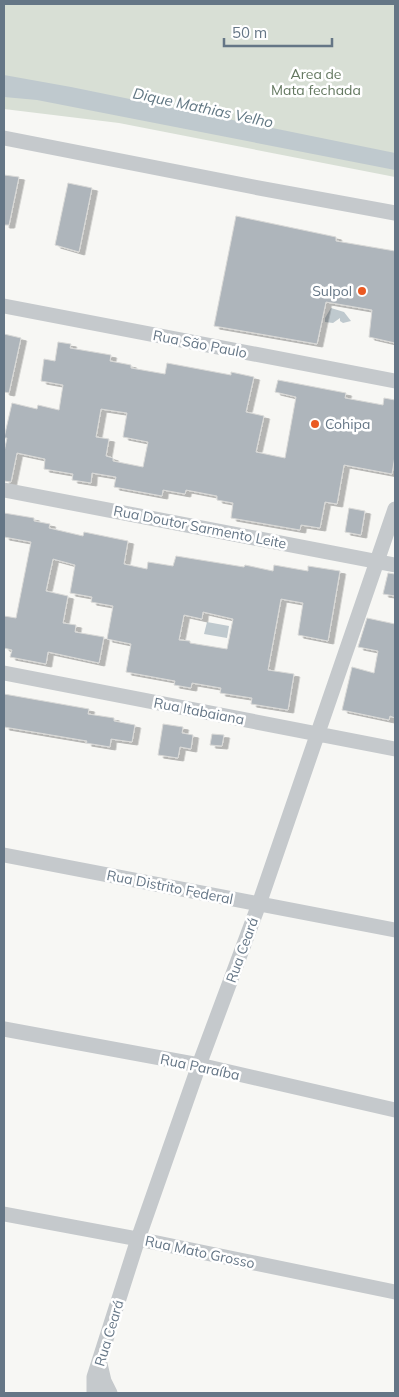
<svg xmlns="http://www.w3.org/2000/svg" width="399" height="1397" font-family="Mulish,sans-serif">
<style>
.green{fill:#d8dfd5}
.water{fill:#bfc9ce}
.building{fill:#aeb5bb;stroke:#d9d9d7;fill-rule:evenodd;filter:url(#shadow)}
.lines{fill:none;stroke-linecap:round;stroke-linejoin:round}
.minor{stroke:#c5c9cc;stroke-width:15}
.poi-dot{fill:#ea5922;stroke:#fff;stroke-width:2}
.labels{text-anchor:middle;stroke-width:5;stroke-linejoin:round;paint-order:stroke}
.park-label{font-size:14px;fill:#647860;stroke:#fff}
.poi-label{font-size:14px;fill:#657686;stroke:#fff;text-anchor:end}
.street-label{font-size:14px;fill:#657686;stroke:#fff}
.water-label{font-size:15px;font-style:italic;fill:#617783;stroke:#fff}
</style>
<defs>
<filter id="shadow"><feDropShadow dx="5.5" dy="3" stdDeviation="0" flood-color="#0004"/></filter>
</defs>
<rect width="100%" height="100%" fill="#f7f7f4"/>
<!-- green -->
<path class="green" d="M4,4H395V177L119,123L4,109Z"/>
<!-- water -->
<path class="water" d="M4,75L71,87L395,153V170L37,100L4,97Z
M331,308L344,312L351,321L343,323L340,321V318L333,323L325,322V318Z
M207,622L229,626L227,638L204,634Z"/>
<!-- building -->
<path class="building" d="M4,175L19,177L9,225H4Z
M68,183L92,188L79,252L55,245Z
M236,216L336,237V241L395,251V343L369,337L372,310L326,302L317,344L214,326Z
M4,334L21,338L9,393L4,392Z
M58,342L71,344L70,348L111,355L110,361L131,365V368L165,374L167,363L231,375V372L254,377L246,412L264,416L256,452L285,458L296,397L275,392L278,380L346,393L345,398L383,405L384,398L395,400V456L392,474L344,465L337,504L325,502L320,528L301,525L300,530L231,518L233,503L217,500V496L186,490L185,494L163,490L162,496L114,487L116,477L92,473L91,483L72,480L73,474L44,469L45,459L17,453L11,482L4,481V452L7,438H4L12,403L37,409L38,405L59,410L63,385L41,381L44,359L55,361ZM101,409L127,413L123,437L148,442L143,467L113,461V458L106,456L109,439L96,437Z
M349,508L365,511L361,535L345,532Z
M4,513L34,518V521L50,524L49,528L83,536L84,532L128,541L124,564L147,569L148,562L173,566L176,556L244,567L245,565L273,571L274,565L308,571V566L340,571L328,641L298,635L303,603L281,599L268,670L294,674L288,710L251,704L252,698L220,693L221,688L192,683L191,688L174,685L175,681L126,672L131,644L107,639L113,606L91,602L92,597L70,593L75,565L53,559L46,591L68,596L63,623L76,625L75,632L104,637L99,663L48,652L46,664L10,657L12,650L4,648V616L16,618L31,542L4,537ZM203,612L233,619L227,649L190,643V641L179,640L184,615L202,619Z
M388,573L395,574V596L383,594Z
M367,618L395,624V718L390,716L389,720L342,710L352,667L374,673L378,651L358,647Z
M4,694L89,709L88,714L114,718V721L135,725L132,742L111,739L110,747L86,743L87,741L4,727Z
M163,724L183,727L182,733L193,735L191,749L180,747L178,758L158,755Z
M212,734L224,735L222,746L210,745Z"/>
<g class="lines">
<!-- minor -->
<path class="minor" d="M4,138L254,187L395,213
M4,306L395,381
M4,490L395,565
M4,673L395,749
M4,855L395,930
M4,1029L199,1065L395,1110
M4,1214L138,1239L395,1292
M100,1364L104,1381L110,1393
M94,1393V1377L138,1239L199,1065L259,904L395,509"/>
</g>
<!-- markers -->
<g class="poi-dot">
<circle cx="362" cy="291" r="5"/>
<circle cx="315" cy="424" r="5"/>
</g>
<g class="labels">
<!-- park labels -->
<g class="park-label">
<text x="316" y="79">Area de<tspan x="316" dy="16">Mata fechada</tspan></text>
</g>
<!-- poi labels -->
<g class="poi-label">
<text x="352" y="296">Sulpol</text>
<text x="325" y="429" text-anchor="start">Cohipa</text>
</g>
<!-- street labels -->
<g class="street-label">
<text transform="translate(200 344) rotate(11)" y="5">Rua São Paulo</text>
<text transform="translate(200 527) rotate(11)" y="5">Rua Doutor Sarmento Leite</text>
<text transform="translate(199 711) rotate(11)" y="5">Rua Itabaiana</text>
<text transform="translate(170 887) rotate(11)" y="5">Rua Distrito Federal</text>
<text transform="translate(242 950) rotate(-70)" y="5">Rua Ceará</text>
<text transform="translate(200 1067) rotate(12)" y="5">Rua Paraíba</text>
<text transform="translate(200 1252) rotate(12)" y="5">Rua Mato Grosso</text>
<text transform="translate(109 1333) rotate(-73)" y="5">Rua Ceará</text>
</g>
<!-- water labels -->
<g class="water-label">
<text transform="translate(203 108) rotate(12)" y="5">Dique Mathias Velho</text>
</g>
</g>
<!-- border -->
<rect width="399" height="1397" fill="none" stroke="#657686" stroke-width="10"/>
<!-- scale -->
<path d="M224 38v8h108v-8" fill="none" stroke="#657686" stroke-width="2.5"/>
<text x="232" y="38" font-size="15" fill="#657686" stroke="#ffffff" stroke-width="4" paint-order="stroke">50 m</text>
</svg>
